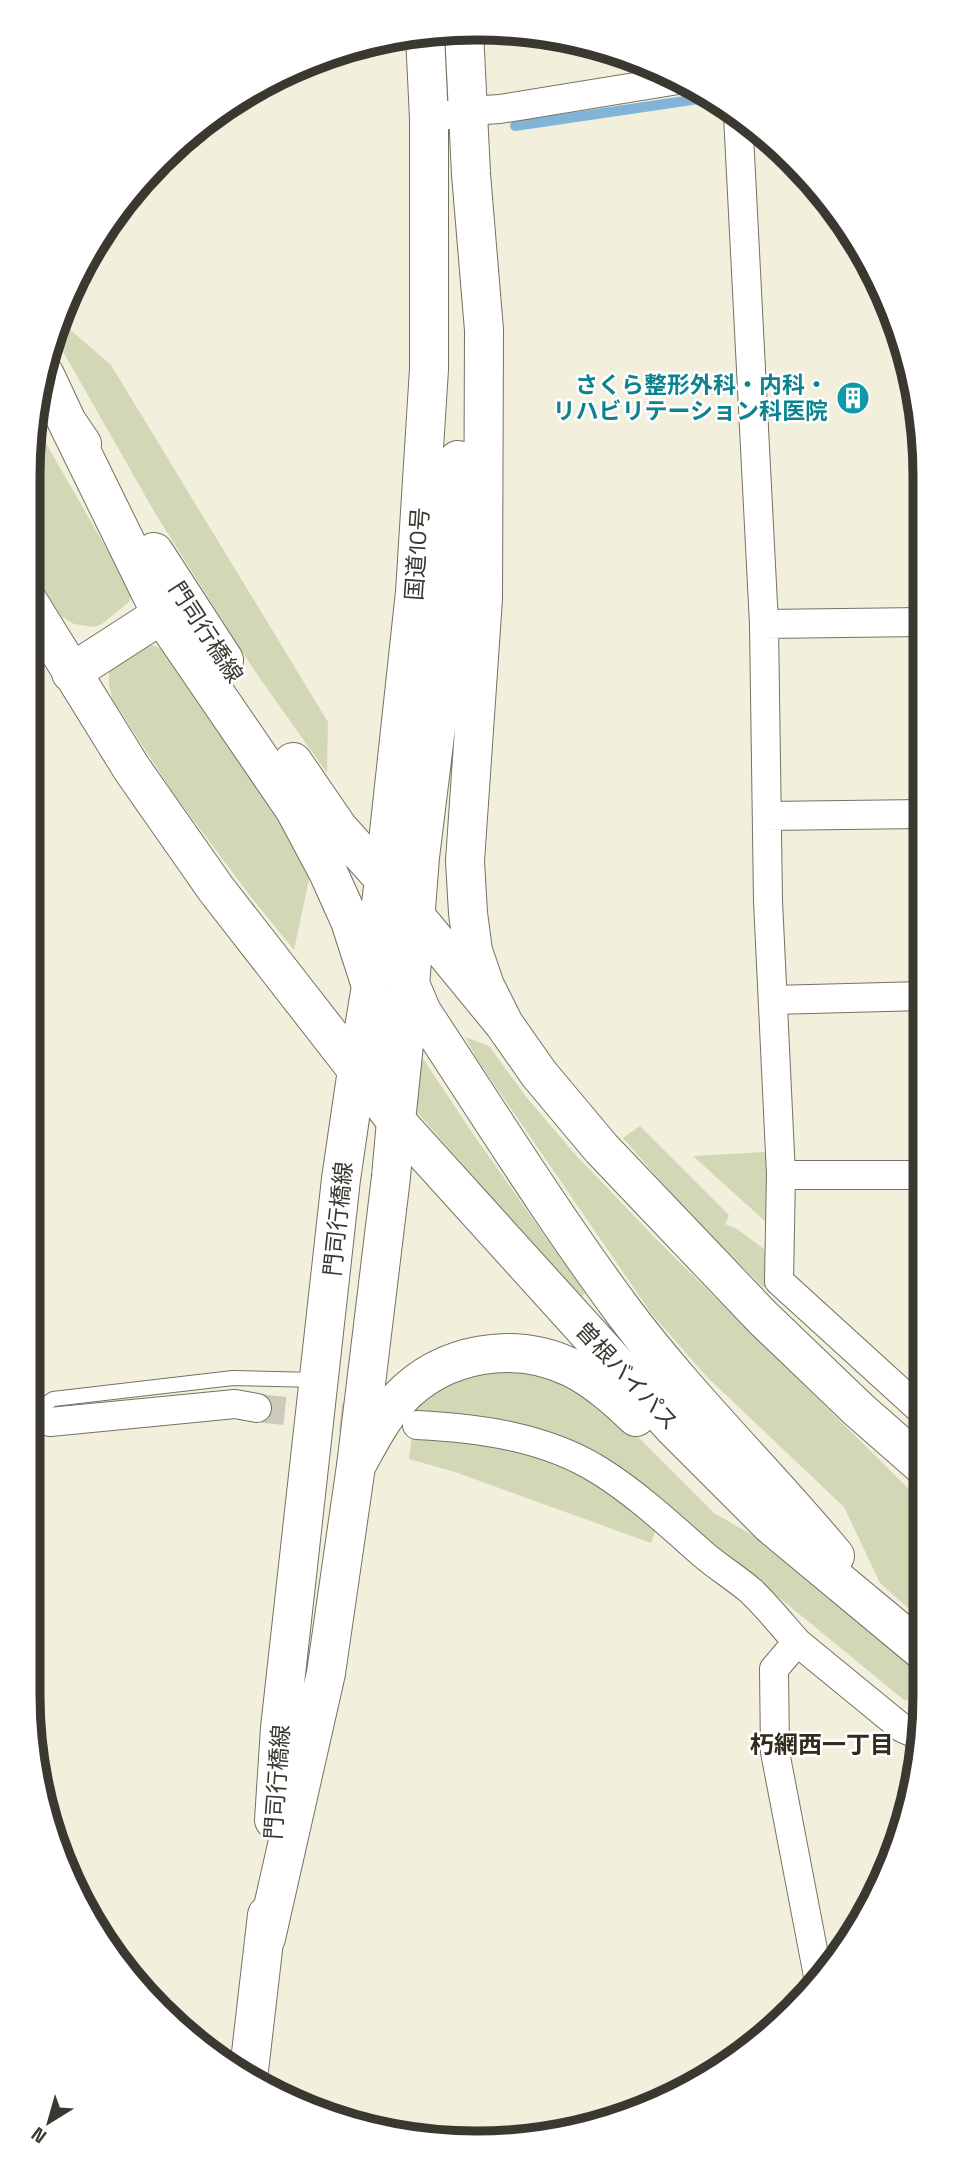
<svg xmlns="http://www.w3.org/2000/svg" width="953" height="2171" font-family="'Space Grotesk','Noto Sans JP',sans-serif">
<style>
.green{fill:#d2d7b6}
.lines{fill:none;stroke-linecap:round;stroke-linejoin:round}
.stream{stroke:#82b4d7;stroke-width:10}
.street-tunnel{stroke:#cecabb;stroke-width:28;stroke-dasharray:28 14;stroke-linecap:butt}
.lane-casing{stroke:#757262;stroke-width:16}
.street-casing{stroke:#757262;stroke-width:30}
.primary-casing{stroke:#757262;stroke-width:40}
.highway-casing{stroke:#757262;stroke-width:40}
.lane{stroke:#fff;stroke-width:14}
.street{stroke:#fff;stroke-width:28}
.primary{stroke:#fff;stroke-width:38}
.highway{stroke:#fff;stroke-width:38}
.labels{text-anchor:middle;stroke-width:5;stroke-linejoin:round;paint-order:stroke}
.culture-label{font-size:23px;font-weight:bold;fill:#0d838f;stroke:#fff;text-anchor:end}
.street-label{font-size:23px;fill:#3a3831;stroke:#fff}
.neighbourhood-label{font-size:24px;font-weight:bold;fill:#302d1f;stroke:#fff}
.rim{fill:none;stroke:#3a3831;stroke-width:9}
</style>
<rect width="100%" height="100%" fill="#f3efdd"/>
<!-- green -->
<path class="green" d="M59,320L111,365L328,722L327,773L254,670L155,513L61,348L53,330Z
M36,426L132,593L129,602L102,624L94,627L74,624L61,616L28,563V476Z
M151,645L166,650L284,820L310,875L294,950L251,897L174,794L113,700L109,685V670L131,647Z
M465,1037L489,1046L527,1098L575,1154L656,1239L924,1504L925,1623L880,1583L844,1507L707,1377L651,1313L477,1059Z
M419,1060H424L473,1134L585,1293L582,1297L507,1216L412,1106Z
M640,1126L729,1215L725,1224L737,1229L768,1252L769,1283L764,1288L691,1216L623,1138Z
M766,1152L767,1223L693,1156Z
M489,1369L548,1372L616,1415L714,1513L785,1554L925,1677L924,1702L904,1700L647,1489L528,1427L469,1415L415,1412L416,1406L447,1382Z
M412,1434L465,1437L545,1457L595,1483L656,1530L651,1543L455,1472L409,1459Z"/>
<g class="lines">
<!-- stream -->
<path class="stream" d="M515,126L712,97"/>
<!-- street-tunnel -->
<path class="street-tunnel" d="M257,1408L379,1421"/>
<defs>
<path id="lane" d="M31,1414L53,1399L233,1378L317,1380"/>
<path id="street" d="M449,115L469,111L500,109L678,80
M738,115L764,624L768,901L781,1175L779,1281L924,1413
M764,624L922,622
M767,816L922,814
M773,1000L923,996
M781,1175H923
M31,1414L50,1422L235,1404L257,1408
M417,1425C479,1428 546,1437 600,1471C638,1495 671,1526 704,1555C719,1568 736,1578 751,1591C767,1606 782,1625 797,1642
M819,1981L775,1752L774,1669L797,1642L902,1728L918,1735"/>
<path id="primary" d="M45,375L67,422L82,444
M67,422L161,614L295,810L328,872L350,921L371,986L385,1037L391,1070L396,1121L391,1177L356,1466L326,1673L266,1938
M154,552L224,660
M28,601L132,769L216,889L357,1070L341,1179L280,1728L274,1820
M71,673L184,600
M293,762L339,829L384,879
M248,2079L267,1915"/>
<path id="highway" d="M464,31L471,174L484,330L483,599L465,861L468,913L473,951L485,986L504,1024
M425,35L429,119V369L415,592L384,879L371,986L357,1070L396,1121L674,1428L771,1525L925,1653
M408,907L504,1024L539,1074L601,1148L763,1318L859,1410L924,1467
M408,979L422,1012C488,1112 552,1215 623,1311C688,1398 766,1473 835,1556
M396,1121L410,986L420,857L447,638L457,510L458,460
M356,1466C369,1443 381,1418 399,1399C443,1352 515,1340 572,1368C596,1380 617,1399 636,1417"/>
</defs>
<!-- lane casing -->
<use href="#lane" class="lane-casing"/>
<!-- street casing -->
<use href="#street" class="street-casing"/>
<!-- primary casing -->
<use href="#primary" class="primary-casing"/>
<!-- highway casing -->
<use href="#highway" class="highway-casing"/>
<!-- lane -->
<use href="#lane" class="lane"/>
<!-- street -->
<use href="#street" class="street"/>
<!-- primary -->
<use href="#primary" class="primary"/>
<!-- highway -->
<use href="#highway" class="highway"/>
</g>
<!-- icons -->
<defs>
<symbol id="building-disc" viewBox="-11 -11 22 22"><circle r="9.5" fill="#0f9aa8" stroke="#fff"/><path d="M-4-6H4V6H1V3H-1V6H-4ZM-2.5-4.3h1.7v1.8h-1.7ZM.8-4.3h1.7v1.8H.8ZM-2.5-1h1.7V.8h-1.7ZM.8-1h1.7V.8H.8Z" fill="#fff"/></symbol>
</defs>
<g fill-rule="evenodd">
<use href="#building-disc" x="834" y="379" width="38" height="38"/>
</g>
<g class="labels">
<!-- culture labels -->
<g class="culture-label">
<text x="828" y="393">さくら整形外科・内科・<tspan x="828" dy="26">リハビリテーション科医院</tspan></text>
</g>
<!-- street labels -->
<g class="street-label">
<text transform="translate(417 554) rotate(-86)" y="8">国道10号</text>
<text transform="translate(206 632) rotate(57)" y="8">門司行橋線</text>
<text transform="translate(338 1219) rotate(-84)" y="8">門司行橋線</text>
<text transform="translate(627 1376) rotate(47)" y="8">曽根バイパス</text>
<text transform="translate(277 1782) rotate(-86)" y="8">門司行橋線</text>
</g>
<!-- neighbourhood labels -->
<g class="neighbourhood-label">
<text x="822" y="1753">朽網西一丁目</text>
</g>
</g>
<!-- crop -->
<path d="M0 0H953V2171H0ZM476 40H477A436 436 0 0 1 913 476V1695A436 436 0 0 1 477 2131H476A436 436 0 0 1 40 1695V476A436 436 0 0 1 476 40Z" fill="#fff" fill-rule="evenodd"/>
<path class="rim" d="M476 40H477A436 436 0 0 1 913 476V1695A436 436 0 0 1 477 2131H476A436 436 0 0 1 40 1695V476A436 436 0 0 1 476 40Z"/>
<!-- north arrow -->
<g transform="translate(49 2122) rotate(217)" stroke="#ffffff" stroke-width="5" paint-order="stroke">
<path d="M0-5L12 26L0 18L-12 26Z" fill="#3a3831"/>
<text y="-10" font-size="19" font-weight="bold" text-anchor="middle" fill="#3a3831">N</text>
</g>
</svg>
